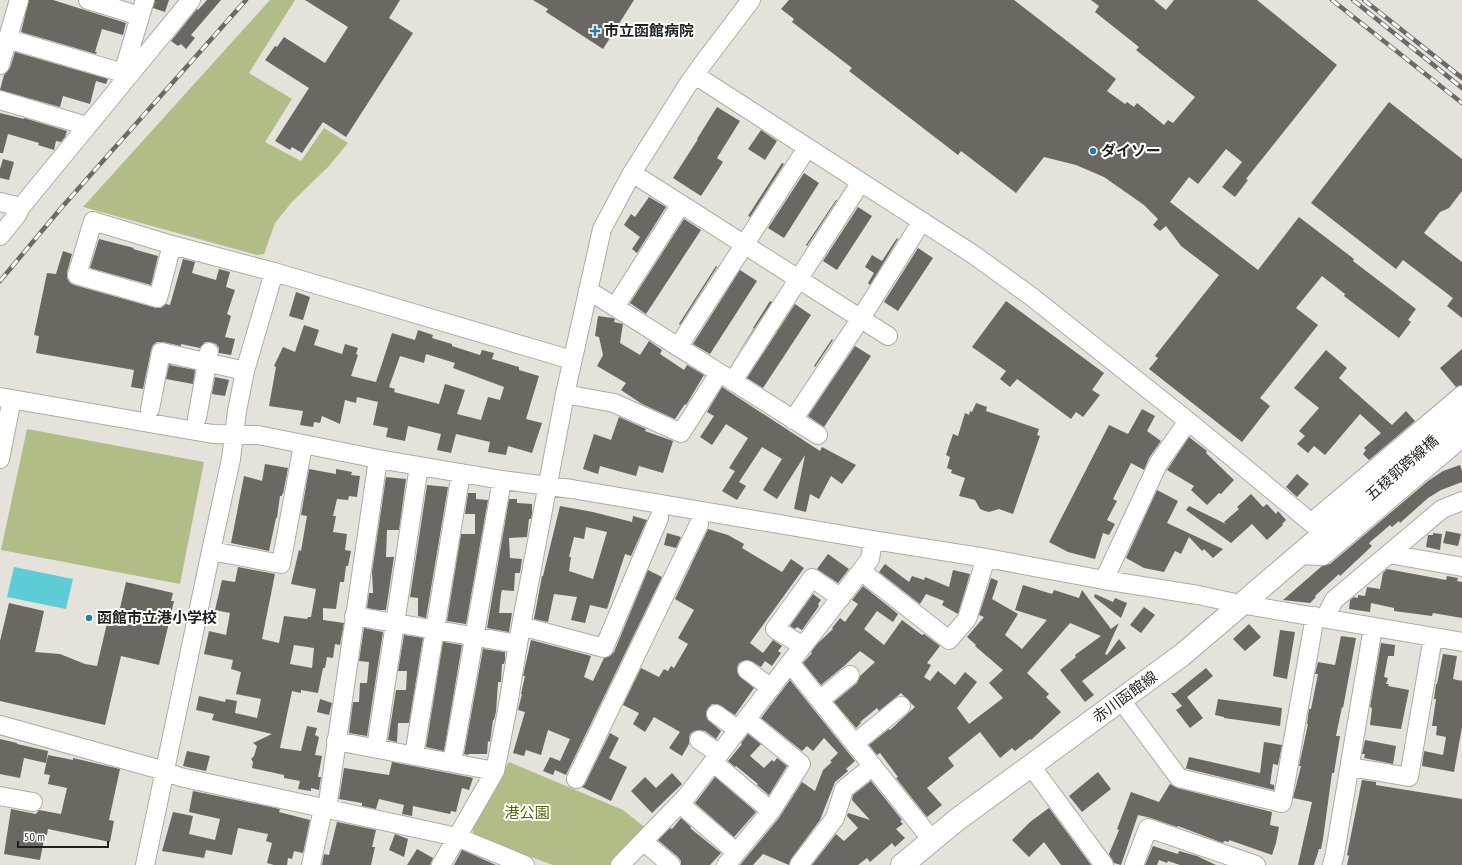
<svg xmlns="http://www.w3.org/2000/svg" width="1462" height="865" font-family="'PT Sans Narrow','Noto Sans JP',sans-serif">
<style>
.green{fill:#b2bc87}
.water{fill:#5ecbd5}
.building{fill:#6b6762;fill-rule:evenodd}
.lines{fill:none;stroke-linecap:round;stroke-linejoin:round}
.minor-casing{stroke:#acaba4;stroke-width:20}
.major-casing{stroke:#acaba4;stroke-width:24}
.minor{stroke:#fff;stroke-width:18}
.major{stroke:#fff;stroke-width:22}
.rail-casing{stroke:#6b6a66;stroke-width:4.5}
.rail{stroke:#fff;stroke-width:3;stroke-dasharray:9;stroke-linecap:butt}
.poi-dot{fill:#267dac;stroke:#fff;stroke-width:1.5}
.labels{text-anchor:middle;stroke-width:4;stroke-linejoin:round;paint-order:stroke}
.poi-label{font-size:15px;font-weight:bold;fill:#1f1f1c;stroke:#fff;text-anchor:start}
.street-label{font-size:15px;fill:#1f1f1c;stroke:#fff}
.park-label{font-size:15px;fill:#545f04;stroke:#fff}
</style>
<rect width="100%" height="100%" fill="#e4e2db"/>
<!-- green -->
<path class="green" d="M270,0H295L249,73L292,99L265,142L301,161L324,128L348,143L329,166L291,203L275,223L264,254L257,255L83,207Z
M27,429L204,462L180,584L1,550Z
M509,762L623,810L647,829L610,865H553L474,836L472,828Z"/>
<!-- water -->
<path class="water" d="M14,567L73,579L66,609L7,597Z"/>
<!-- building -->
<path class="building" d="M29,0H53L126,23L123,35L102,29L95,52H97L96,54L21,32Z
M155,0H169L165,12L153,8Z
M207,0H221L191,35L195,38L186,49L181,44L178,46L171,41L197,9L198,10Z
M305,0H400L389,18L413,33L346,137L323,122L302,153L292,147L290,150L275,141L309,88L265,60L275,46L277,47L284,37L325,63L348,27Z
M533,0H634L603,49L546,12L548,9Z
M789,0H1014L1116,79L1107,91L1125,104L1127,102L1134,107L1137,103L1164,125L1168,120L1173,123L1195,97L1136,50L1139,47L1095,12L1099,6L1091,0H1154L1166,10L1174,0H1257L1337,65L1246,179L1248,180L1235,197L1222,187L1242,162L1226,149L1198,184L1189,177L1170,202L1258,270L1299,217L1354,259L1353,261L1416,309L1408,320L1411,322L1399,338L1344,296L1345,294L1322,276L1296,308L1318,325L1260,398L1270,406L1242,442L1149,369L1158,358L1155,356L1219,275L1181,246L1166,226L1160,231L1153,225L1158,219L1144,205L1104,177L1076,165L1044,157L1016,193L961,151L958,155L849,71L852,68L792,22L794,19L781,9Z
M15,52L108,79L106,84L96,81L90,104L63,96L60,107L0,90L4,75L10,68Z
M1389,102L1462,159V191L1449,208L1440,212L1424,233L1462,262V318L1447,306L1453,298L1403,260L1396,269L1311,203Z
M717,107L740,121L717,158L723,162L701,196L673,178L698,139H697Z
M0,113L24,119V118L67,131L65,137L61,142L56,141L54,150L38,145L39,143L8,134L3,153H0Z
M761,130L777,141L765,160L748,149Z
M3,159L14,162L9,180L0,178V169Z
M782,163L784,164L750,217L748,216Z
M804,173L819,183L784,238L768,228Z
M649,197L666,207L637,253L632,249L640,237L624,225L631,214L635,217Z
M836,200H837L807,246L806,245Z
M858,207L872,216L837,270L823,261Z
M684,219L701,230L646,314L630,303Z
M897,238L898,239L870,285L868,283L874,273L865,267L872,255L882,261Z
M99,239L134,248L133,249L158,256L151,285L90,268Z
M918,248L933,258L898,311L884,302Z
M63,251L72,254L67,272V278L70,283L74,285L156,308H161L166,304L170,305L183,259L195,262L192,273L216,280L219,269L230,272L226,287L235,290L227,314L231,316L225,337L235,339L231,355L219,353V348L216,344L210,342H205L200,348L181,344V346L163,342H157L153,345L151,350L143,389L131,387L134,370L36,353L39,336L34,335L47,273L56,274Z
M716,266L717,267L680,325L679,324Z
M740,270L757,281L710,354L693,344Z
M296,292L310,297L303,320L289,316Z
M770,301L772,302L734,359L754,328H753Z
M1006,301L1104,373L1092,390L1100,395L1083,417L1076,412L1071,419L1017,379L1010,387L1000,379L1006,371L972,347Z
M795,304L811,315L763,388L747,378Z
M598,316L613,318L615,319L614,322L623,324L620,343L640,355L649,341L662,350L660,354L684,370L687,365L704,375L686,405L685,404L675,419L642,404L621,390L626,383L597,366L603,355L599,337L595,336Z
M304,325L319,330L314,345L342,354L345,344L358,348L356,354L358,355L351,376L376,382L392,333L415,340L418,330L433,335L432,338L452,344V346L480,355L482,350L494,353L492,359L519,367V370L539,376L526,419L542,423L532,453L508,446L506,455L488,452L490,442L456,434L451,453L437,450L441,434L408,426L405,441L386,437L388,428L373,425L378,402L357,397L356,403L345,400L340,424L322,416L320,423L314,422L313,427L300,425L303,411L269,406L276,367L274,366L283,347L295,352ZM426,354L455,363L453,368L504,387L500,400L488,397L481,420L457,414L465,390L445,384L439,404L394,392L395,389L389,387L400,356L424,363Z
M832,339L833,340L815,367L814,366Z
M855,346L871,356L824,427L808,416Z
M1462,349V385L1456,387L1440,368Z
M1326,350L1347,368L1339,378L1392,425L1406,411L1415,421L1369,460L1363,454L1366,450L1364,448L1381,433L1360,414L1325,455L1314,446L1308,453L1297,444L1305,436L1299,431L1319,408L1294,388Z
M169,365L195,370L193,384L166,379Z
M215,377L229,380L225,396L212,394Z
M722,387L820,451L822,447L856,465L842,484L831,476L819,499L810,494L806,512L794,509L805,455L777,499L763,490L782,459L762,447L739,482L746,486L737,500L722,491L735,471L729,468L748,438L726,424L712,445L700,437L714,416L707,412Z
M976,403L987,407L986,411L1039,429L1037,435L1040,436L1013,514L999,509L989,512L985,511L980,509L975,500L959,496L965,478L951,473L952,470L947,468L950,457L946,455L953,434L958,436L965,413L969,415L970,411L972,412Z
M1142,409L1155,416L1147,431L1161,441L1149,458L1144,470L1131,463L1113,499L1117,501L1107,520L1115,524L1109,535L1103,533L1095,559L1068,552L1049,542L1109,425L1128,434Z
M619,417L646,429L645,431L673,441L663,473L639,466L636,476L600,466L598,474L583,469L594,434L611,440Z
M1189,437L1207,451L1206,453L1234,480L1221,494L1219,493L1207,505L1191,490L1194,486L1167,470Z
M265,464L288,468L283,494H282V496H280L277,518H276L269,551L231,543L244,476L262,481Z
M1460,465L1462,471V482L1441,490L1428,498L1400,523L1399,521L1392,527L1390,525L1369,543L1372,546L1340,576L1339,574L1315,596L1316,597L1310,603L1283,600L1322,566L1330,564L1428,481L1443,471Z
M309,469L336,474V469L352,472L351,475L360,476L357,497L349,496L348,500L337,499L333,516H336L333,532L347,534L345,550L351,551L348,566H346L344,582H340L336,609L323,608V620L344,623L340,645L335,644L333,658L327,657L325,668H323L318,693L301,690V693L292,691L280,748L301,751L307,726L317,728L315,735L319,737L315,755L322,756L318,777H321L319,790L311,788V791L298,789L300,781L284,778V775L252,768L253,762L251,759L254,756L257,746L253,743L272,734L212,720L214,714L196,710L199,696L225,702L226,699L237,701L235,713L257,718L261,699L236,694L241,672L231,669L233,660L204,654L209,631L226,635L230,613L215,610L222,580L235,582L238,567L275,574L262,639L279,643L284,616L307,619L308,617H311L316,589L291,584L299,550L301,551L307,516L301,515ZM294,645L314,648L312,668L290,664Z
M1297,474L1309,484L1297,497L1286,487Z
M386,477L406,479L399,530H387L386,557H394L386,610H379L367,608L369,593H373L372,572Z
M427,485L448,487L426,618L418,616V598L410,597Z
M1157,490L1178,501L1167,523L1223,549L1213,558L1204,549L1202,551L1189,537L1181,554L1175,551L1164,572L1144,568L1126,558Z
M468,493H476V499L488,500L466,624L447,621L461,534H475V514H465Z
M1251,494L1263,507L1267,504L1276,514L1278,511L1286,520L1282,524L1283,525L1267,540L1252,524L1231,543L1186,510L1189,506L1226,524L1224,522L1239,509L1237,507Z
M509,499H517V503L532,504V514L531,519H529L527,537L509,538L510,558L522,559L520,573H515L514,591L502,590L501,594L499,613H512L509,632L487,628Z
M560,506L593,512L632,522L633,516L647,520L631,556L625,554L607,609L590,605L585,623L571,620L577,597L554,594L548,622L534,619L542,576H543ZM586,527L607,532L593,579L569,571L571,557H569L574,537L584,539Z
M708,529L728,535L744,544L742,548L782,572L791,559L804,568L750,643L763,653L773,640L782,646L778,651L781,653L772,666L765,661L761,667L753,662L748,660L743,661L739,663L737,668L738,674L754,688L735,715L717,704H712L708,708L706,713L707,719L721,731L716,739L705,731L699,730L694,731L690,734L689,740V744L682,756L669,748L680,732L654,717L645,732L633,724L639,713L623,705L641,668L659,677L664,669L668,671L671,666L674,668L688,644L678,638L694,610L675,599Z
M1446,531L1461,534L1458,546L1443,543Z
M667,533L681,537L676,548L664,545Z
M1433,533L1442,534L1440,550L1426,547L1428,535H1433Z
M828,554L849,569L838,583L817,569Z
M885,564L909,582L912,576L924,580L925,577L949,587L953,570L970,574L958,614L942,605L944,601L926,594L920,604L879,572Z
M1387,569L1446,580L1447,576L1458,578L1457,581L1462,582V618L1433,613L1432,616L1394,611V608L1371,603L1370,612L1349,609L1350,600L1354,597L1358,598V595L1365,596L1367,587L1380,589L1383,573Z
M648,570L662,577L566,775L555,770L553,775L543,771L550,757L560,761L570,739L548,730L541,755L526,750L524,756L513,753L525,712L518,710L522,694H521L525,676H523L531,640L591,656L584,677L593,681L604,658L610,656L614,652Z
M991,578L998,581L992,599L1018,614L1005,635L1022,649L1047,620L1015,610L1023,585L1052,594L1054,590L1079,598L1082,590L1111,629L1119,623L1105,654L1107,655L1119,639L1126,648L1082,681L1094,695L1085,702L1060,670L1076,657L1075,655L1101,636L1070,623L1027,673L1049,694L1046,697L1061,712L1031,740L1030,739L1015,751L1012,748L1000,758L980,732L948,758L954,766L927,788L942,805L927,817L896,778L898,777L880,753L877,755L869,745L889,729L890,730L915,707L901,693L879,711L877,708L860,722L861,723L856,728L834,702L857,683L860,676L875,662L860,651L844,666L821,685L803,663L812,653L811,652L817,644L833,629L832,628L840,618L845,622L858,604L852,600L863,586L898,614L893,622L877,611L864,629L884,645L902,620L922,635L924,634L940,646L927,663L931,665L924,677L930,681L938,671L955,685L965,672L977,682L957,708L969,724L1003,698L989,683L1003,670L975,646L976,645L967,637L984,617L979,615Z
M126,582L173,593L171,601H174L159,665L121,656L105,725L0,701V641L9,603L44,611L35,652L60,654L85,664L97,666L108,619L117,621Z
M813,594L821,600L818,604L819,606L802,630L797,627L795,629L790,626Z
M1095,594L1113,602L1115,598L1127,603L1121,618L1094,597Z
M1144,607L1155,615L1141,633L1130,625Z
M1249,624L1261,637L1245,651L1233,639Z
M364,628L383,632L367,736L349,733L353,702H359L360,683H367L369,662L359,661Z
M1280,630L1295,632L1287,679L1273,676Z
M404,635L423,638L409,723H398L397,742L388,740L396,690H406L407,671H398Z
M1341,636L1356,638L1343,708L1342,707L1336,736H1340L1334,773H1332L1323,839L1321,849H1319L1314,865H1298L1312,802L1293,798L1301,766H1299L1308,724H1307L1309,709H1311L1318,674H1315L1318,662L1335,665Z
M443,642L462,645L444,751L426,747Z
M1381,643L1395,645L1394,656H1388L1384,677L1388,678L1386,684H1389L1388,686L1409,690L1401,729L1370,725L1372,708L1370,707Z
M483,649L505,652V660L504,664H502L501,682H498L496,712L494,720H493L490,742L488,741L487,754H469L468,755L464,754Z
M1443,654L1457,656L1453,679L1462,681V727L1454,772L1422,766L1424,751L1443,755L1446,737L1436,735L1437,726H1432L1436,699H1434L1436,684H1437Z
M1206,668L1213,676L1187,697L1203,718L1190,728L1176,710L1182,706L1171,693H1175Z
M790,680L855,761L846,769L848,771L835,782L820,820L791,859L789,865L763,854L753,865H740L779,818L802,782L815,791L823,770L832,762L830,761L838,753L824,738L813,751L807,746L802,751L761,718Z
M320,699L332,703L329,715L317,712Z
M1218,699L1282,708L1280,726L1224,718V717L1215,715Z
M610,733L619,738L609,758L627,767L611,801L582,787L585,784Z
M748,734L761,744L750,756L764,768L772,760L774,762L777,758L787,766L769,795L757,785L758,784L736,766L735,767L728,761L742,744L741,743Z
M0,739L17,743V744L48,751L46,763L24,758L20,778L0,774Z
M1365,740L1396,746L1393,764L1364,758L1365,754H1362Z
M1264,742L1282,745L1278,765L1273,764L1270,784L1274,785V790L1184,768H1186L1189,757L1260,773Z
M187,751L210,756L206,771L183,766Z
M48,755L73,760V758L120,769L109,820L114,821L110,842L48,829L47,835H45L40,860L4,854L11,809L36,814L39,810L61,814L67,788L48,784L50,775L44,774Z
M392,762L469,777L473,778L469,790L462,788L456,812L451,811L450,814L413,806L412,816L402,814L404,805L379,799L376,809L362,806V803L339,799L344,768L389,775Z
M1098,772L1111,789L1082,812L1069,796Z
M672,773L682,784L652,813L631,791L645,777L656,788Z
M715,777L756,812L734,837L695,803Z
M1362,780L1376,782V785L1462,799V865H1347L1349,856L1347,855Z
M871,781L902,820L900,821L903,824L896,829L905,838L895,847L892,843L870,862L867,858L858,865H812L836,834L844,841L858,828L847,816L848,813L870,820L852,800L853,795Z
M1170,784L1177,788L1272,812L1270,825L1279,827L1276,843L1272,855L1229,840V842L1224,841L1223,843L1178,826L1177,827L1151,818L1138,815L1121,865L1114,863L1109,854L1119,830L1117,829L1131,792L1159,802Z
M193,791L280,809L279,812L310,820L303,853L294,851L292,859L288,858L287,865H274L267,863L272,843L266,841L268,834L238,828L232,855L206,850L204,858L162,851L173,812L193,816L189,834L215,840L220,819L189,812Z
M1049,808L1091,865H1061L1044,842L1029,857L1012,840L1030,822Z
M681,818L691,827L690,828L721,853L710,865H681V861L678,857L658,840L670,828L672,829Z
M337,822L376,830L372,847H375L371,865H322L324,854L329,855Z
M395,834L408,839L404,857L389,850Z
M1153,846L1178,854L1179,851L1197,856L1216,865H1180L1168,861L1167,863L1159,860L1157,865H1145Z
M417,849L433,858L430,865H407Z
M462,850L496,865H454Z"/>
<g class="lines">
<defs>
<path id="minor" d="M88,0L140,16
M8,39L130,75
M0,65L19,0
M123,73L145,0
M695,75L974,255L1032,297L1188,421L1325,534
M0,100L87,126
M632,173L888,336
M0,202L21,207L191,0
M0,236L17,215L21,207
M172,245L158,298L77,275L93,221L172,245L274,272L572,360
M588,290L818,435
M615,307L681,204
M678,347L807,148
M733,381L861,182
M565,394L614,403L681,433L719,373
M0,397L213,434L258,435L378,459L502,480L572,489L873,540L986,558L1104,580L1198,595L1240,604L1462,642
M150,409L161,352L245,371
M197,418L209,352
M793,420L861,318L922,221
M0,459L12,399
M1312,522L1462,395
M211,551L281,564L303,445
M1389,554L1462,567
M1300,555L1323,556L1462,438
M861,571L949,640L967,619L986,558
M1104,580L1158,464L1188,421
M354,616L518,644
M1325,618L1334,600L1442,509L1462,501
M521,626L604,648L659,518
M803,646L775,629L812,578L841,598
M790,663L932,840
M747,670L771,688
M820,700L850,675
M1121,700L1179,778L1282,803L1315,616
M716,714L738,730
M0,725L165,771L180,777L457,837L525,865
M699,740L712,749L718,756
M336,741L495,771
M855,743L901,706
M376,748L419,466
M414,755L461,473
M713,762L771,811
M452,763L502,480
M1031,766L1104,865
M1350,767L1409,777L1433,637
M576,779L699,524
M0,796L33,802
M680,804L736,852
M327,809L378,459
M643,841L671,865
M145,865L211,551L231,459L237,411L245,371L274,272
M311,865L323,809
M441,865L495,771L507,711L521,626L565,394L602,229L632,173L687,86L701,66L751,0
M620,865L686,797L861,571L870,559L873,540
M726,865L771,811L801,764L746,719
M799,865L835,818L844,789L873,766
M1134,865L1148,828L1256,865
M1332,865L1335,853L1373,627"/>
<path id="major" d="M902,865L958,819L1182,655L1462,416"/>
</defs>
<!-- minor casing -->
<use href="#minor" class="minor-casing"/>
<!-- major casing -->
<use href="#major" class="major-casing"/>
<!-- minor -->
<use href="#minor" class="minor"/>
<!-- major -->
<use href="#major" class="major"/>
<defs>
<path id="rail" d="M1332,0L1462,103
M1353,0L1462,88
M1364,0L1462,78
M0,281L62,207L246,0"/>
</defs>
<!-- rail casing -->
<use href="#rail" class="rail-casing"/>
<!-- rail -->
<use href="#rail" class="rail"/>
</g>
<!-- markers -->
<g class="poi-dot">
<path d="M593 25h4v4h4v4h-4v4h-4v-4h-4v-4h4z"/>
<circle cx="1093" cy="151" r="4"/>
<circle cx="89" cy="618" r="4"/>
</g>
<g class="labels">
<!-- poi labels -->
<g class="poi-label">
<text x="604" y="36">市立函館病院</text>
<text x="1101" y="156">ダイソー</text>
<text x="97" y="623">函館市立港小学校</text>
</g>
<!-- street labels -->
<g class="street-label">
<text transform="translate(1402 468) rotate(-41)" y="5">五稜郭跨線橋</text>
<text transform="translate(1125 697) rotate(-36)" y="5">赤川函館線</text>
</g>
<!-- park labels -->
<g class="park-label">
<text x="527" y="818">港公園</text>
</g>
</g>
<!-- scale -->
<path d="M18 841v6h90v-6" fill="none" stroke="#1f1f1c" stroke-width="2"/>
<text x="24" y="841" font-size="12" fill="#1f1f1c" stroke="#ffffff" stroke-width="3" paint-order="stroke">50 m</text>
</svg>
